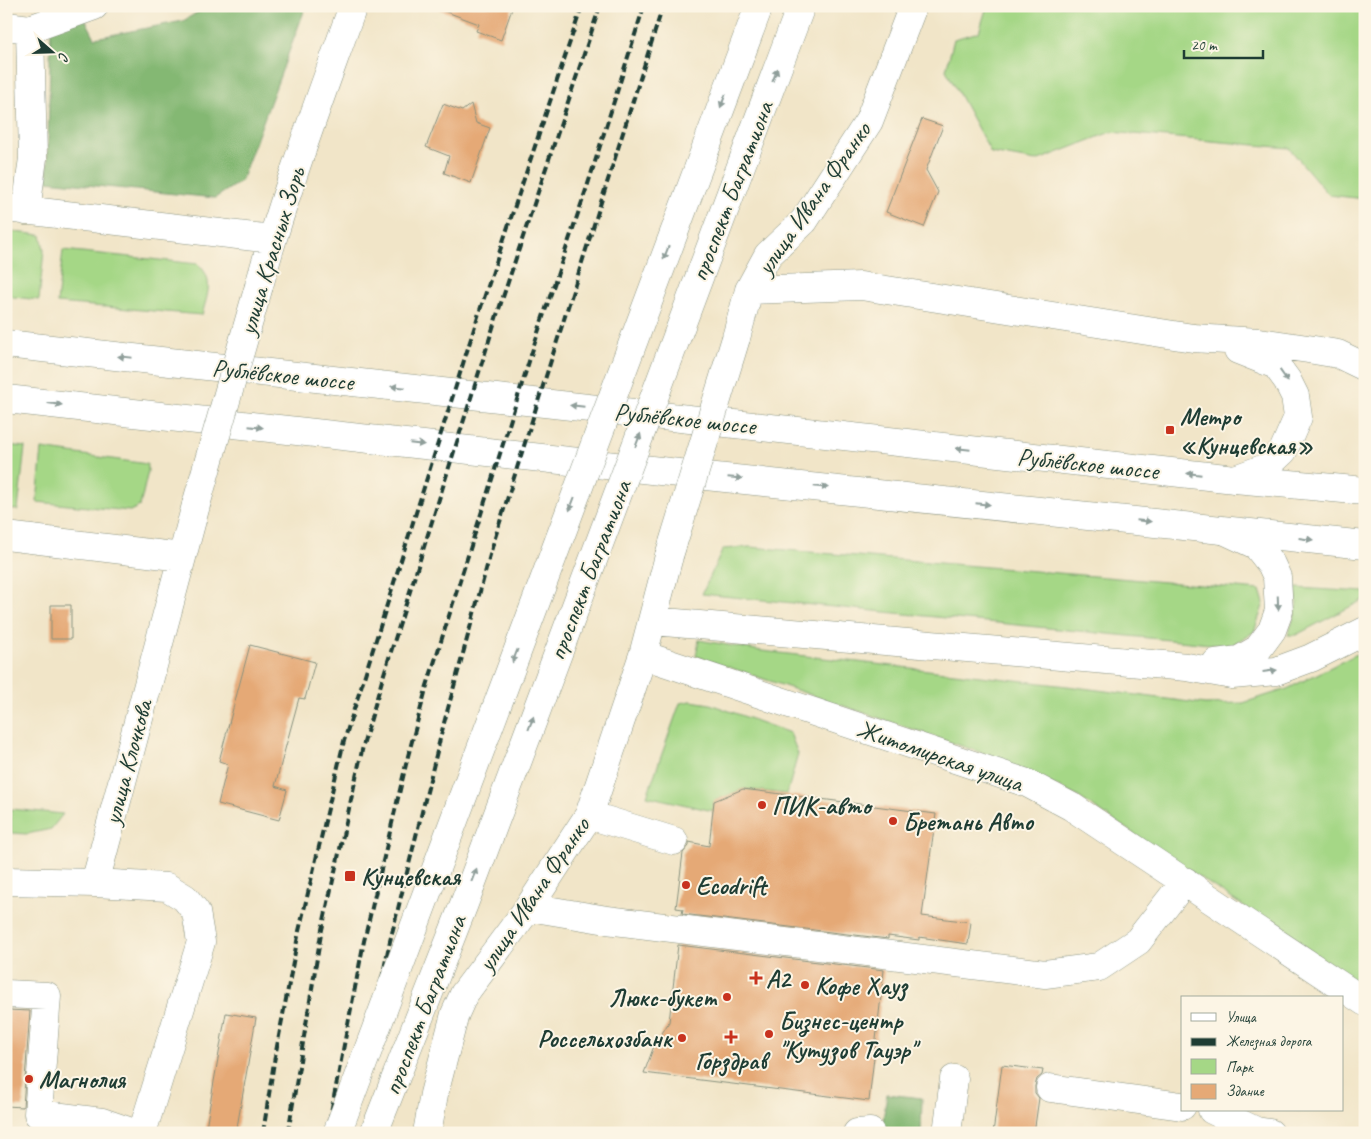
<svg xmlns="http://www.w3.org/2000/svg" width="1371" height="1139" font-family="Caveat,sans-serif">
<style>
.green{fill:#a5d786;stroke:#628a5d}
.forest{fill:#84b873;stroke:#527a54}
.building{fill:#e5a976}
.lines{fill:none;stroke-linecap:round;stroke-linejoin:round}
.minor-casing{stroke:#88917e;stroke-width:29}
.major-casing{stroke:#88917e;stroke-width:29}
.minor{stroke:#fff;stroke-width:28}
.major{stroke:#fff;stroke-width:28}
.rail{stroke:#1f3d34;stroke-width:4;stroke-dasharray:8 4;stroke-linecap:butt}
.minor-bridge-casing{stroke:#88917e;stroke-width:29;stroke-linecap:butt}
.major-bridge-casing{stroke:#88917e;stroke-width:29;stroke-linecap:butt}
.minor-bridge{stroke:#fff;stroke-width:28}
.major-bridge{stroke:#fff;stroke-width:28}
.oneway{fill:#8f9e9a}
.poi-dot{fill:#c8321e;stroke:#fcf5e5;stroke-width:2}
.labels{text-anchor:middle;stroke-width:4;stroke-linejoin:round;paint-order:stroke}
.street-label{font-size:25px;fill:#1f3d34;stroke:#fcf5e5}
.poi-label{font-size:25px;font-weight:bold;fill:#1f3d34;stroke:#fcf5e5;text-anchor:start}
</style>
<rect width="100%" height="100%" fill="#fcf5e5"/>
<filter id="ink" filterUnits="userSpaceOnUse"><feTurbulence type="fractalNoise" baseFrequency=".02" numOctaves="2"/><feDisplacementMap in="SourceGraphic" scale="10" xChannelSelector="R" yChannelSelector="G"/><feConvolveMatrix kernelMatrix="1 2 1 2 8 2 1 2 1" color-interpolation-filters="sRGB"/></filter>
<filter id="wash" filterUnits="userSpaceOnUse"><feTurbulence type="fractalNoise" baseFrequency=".0096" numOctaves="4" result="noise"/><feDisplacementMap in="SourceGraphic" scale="20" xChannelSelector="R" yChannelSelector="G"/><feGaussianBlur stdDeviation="1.12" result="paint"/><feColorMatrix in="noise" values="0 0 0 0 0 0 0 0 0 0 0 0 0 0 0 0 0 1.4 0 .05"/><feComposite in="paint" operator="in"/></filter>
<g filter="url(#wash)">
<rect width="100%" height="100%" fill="#f1e5c8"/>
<!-- green -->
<path class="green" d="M987,6H1365V199L1329,195L1289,148L1111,132L1036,161L991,153L946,70L954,39L979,32Z
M6,231L41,235L44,250L39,300L6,296Z
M63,250L198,264C215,280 207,295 202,315L57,303Z
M6,445L25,447L18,510L6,509Z
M42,449L147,464L148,471L140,506L130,511L37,502Z
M750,547L1260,590L1264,603L1254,632L1230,646L702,594L723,549Z
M1296,588L1365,592V599L1296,635H1288L1297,608Z
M699,640L762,651L1067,686L1205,704L1243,703L1287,689L1365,650V987L1077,796L1000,759L696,656Z
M691,701L710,704L790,733L798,754L787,794L743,789L714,801L713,811L647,796L680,703Z
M11,809L63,814L51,829L27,834L11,833Z"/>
<!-- forest -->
<path class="forest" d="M208,6H306L241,181L215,198L47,181L51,22L81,11L95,38L183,21Z
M887,1094L922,1098L921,1133H881Z"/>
<g id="blocks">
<!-- building -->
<path class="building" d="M436,6H513L501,40L476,31L479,24L436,8Z
M443,104L462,111L471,104L476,123L490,128L471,183L444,173L449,156L426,147Z
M922,119L943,126L926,170L938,192L924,227L886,212Z
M51,605H71V639H51Z
M250,645L315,662L305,699L299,698L275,786L287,790L279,820L218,804L228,764L219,761Z
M743,789L936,814L922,916L971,922L968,944L919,937V940L888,936V939L682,914L683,909L676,908L683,853L689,846V842L709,846L714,801Z
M678,945L884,970L869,1101L644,1073L654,1046L669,1022Z
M6,1010L30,1011L23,1107L6,1106Z
M226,1013L256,1018L236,1133H205Z
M1002,1065L1043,1070L1042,1075L1037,1079L1035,1086V1093L1039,1098L1034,1133H993Z"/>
</g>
</g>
<g filter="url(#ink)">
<use href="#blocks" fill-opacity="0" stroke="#88917e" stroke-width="1"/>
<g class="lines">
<defs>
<path id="minor" d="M6,26L30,29L33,158L26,211
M30,29L94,6
M6,208L272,239
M259,286C285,191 320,99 353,6
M749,290L861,286L1193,338L1259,342L1308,349L1338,354L1365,367
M736,338L749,290L768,255L804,221L869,121L913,6
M1235,479L1265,468L1283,451L1298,417L1295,396L1287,380L1276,365L1238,350
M6,536L182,557
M653,621L1187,667L1232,675L1276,671L1311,658L1365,631
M643,655L1027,783L1072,807L1365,1002
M1216,663L1239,660L1258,649L1272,630L1279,611L1277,577L1271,564L1256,545L1226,531
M589,815L674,841
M6,881L95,883L196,505
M95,883L167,887L185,898L196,912L201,942L142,1133
M529,907L607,920L1045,974L1099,967L1138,941L1185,881
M6,994L47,996L38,1114L102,1122L134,1133
M1050,1088L1182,1106
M1212,1110L1256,1131L1270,1133
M427,1133L434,1094L455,1014L464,994L529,907L589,815L643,655L669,556
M857,1133L870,1132
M947,1133L954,1079"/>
<path id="major" d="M6,344L1235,479L1365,491
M6,399L706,476L1365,545"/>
</defs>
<!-- minor casing -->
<use href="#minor" class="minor-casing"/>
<!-- major casing -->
<use href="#major" class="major-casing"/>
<!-- minor -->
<use href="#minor" class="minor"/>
<!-- major -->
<use href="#major" class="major"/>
<!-- rail -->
<path class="rail" d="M263,1133L274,1062L299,931L344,741L479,313L582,6
M288,1133L321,934L363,746L383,677L497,315L600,6
M327,1133L364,941L408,756L426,689L542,320L588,184L644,6
M351,1133L358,1089L390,941L444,723L493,544L663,6"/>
<defs>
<path id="minor-bridge" d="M196,505L259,286
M669,556L736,338"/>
<path id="major-bridge" d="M337,1133L759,6
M374,1133L464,904L801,6"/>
</defs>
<!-- minor-bridge casing -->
<use href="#minor-bridge" class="minor-bridge-casing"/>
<!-- major-bridge casing -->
<use href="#major-bridge" class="major-bridge-casing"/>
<!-- minor-bridge -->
<use href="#minor-bridge" class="minor-bridge"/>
<!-- major-bridge -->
<use href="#major-bridge" class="major-bridge"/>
</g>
<!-- one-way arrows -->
<defs><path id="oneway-solid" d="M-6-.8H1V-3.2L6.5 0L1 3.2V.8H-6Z" transform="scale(1.25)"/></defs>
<g class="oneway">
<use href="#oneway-solid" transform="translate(775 75) rotate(-69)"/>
<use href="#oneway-solid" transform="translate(723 101) rotate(111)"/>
<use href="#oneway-solid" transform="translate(666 253) rotate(111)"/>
<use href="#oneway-solid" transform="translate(125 357) rotate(-174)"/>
<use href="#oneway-solid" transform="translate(1284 376) rotate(55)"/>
<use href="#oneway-solid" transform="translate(398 387) rotate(-174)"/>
<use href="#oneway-solid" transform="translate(55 404) rotate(7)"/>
<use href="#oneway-solid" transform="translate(577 406) rotate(-174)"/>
<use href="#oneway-solid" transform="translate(256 427) rotate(6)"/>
<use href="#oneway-solid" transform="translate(638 440) rotate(-69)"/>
<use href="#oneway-solid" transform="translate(417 444) rotate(6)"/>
<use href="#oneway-solid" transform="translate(963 449) rotate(-174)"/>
<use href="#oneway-solid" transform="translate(1194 474) rotate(-174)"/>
<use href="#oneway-solid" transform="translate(735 478) rotate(5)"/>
<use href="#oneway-solid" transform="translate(821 487) rotate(6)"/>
<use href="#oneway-solid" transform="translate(572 504) rotate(111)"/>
<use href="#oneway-solid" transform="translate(983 504) rotate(6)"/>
<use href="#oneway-solid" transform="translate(1144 521) rotate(6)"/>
<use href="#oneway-solid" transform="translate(1306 539) rotate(7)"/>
<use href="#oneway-solid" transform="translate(1278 603) rotate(88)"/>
<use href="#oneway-solid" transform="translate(515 656) rotate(111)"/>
<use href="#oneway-solid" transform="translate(1270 671) rotate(-7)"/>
<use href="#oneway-solid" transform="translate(531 723) rotate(-69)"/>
<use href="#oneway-solid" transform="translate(474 875) rotate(-69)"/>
</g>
</g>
<!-- markers -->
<g class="poi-dot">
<rect x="1165" y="425" width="10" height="10" rx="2.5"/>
<circle cx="762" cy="805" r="5"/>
<circle cx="893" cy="821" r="5"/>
<rect x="344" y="870" width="12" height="12" rx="2.5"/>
<circle cx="686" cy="885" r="5"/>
<path d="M753.5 970.5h5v5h5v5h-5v5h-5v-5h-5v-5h5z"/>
<circle cx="805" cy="985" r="5"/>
<circle cx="727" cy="997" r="5"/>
<circle cx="769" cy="1034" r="5"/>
<path d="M728.5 1029.5h5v5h5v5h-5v5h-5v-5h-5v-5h5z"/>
<circle cx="682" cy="1038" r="5"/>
<circle cx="29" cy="1079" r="5"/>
</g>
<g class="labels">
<!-- street labels -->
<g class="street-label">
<text transform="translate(731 191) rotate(-69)" y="9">проспект Багратиона</text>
<text transform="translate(813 198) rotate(-55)" y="9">улица Ивана Франко</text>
<text transform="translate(271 251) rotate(-73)" y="9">улица Красных Зорь</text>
<text transform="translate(283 374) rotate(6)" y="9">Рублёвское шоссе</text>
<text transform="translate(685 418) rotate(6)" y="9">Рублёвское шоссе</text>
<text transform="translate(1088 463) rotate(6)" y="9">Рублёвское шоссе</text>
<text transform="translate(589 570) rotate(-69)" y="9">проспект Багратиона</text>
<text transform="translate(940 755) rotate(19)" y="9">Житомирская улица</text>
<text transform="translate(127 762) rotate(-75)" y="9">улица Клочкова</text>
<text transform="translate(533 894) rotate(-56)" y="9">улица Ивана Франко</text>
<text transform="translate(424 1005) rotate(-69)" y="9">проспект Багратиона</text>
</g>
<!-- poi labels -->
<g class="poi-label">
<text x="1180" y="425">Метро<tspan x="1180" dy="29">«Кунцевская»</tspan></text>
<text x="772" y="814">ПИК-авто</text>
<text x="903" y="830">Бретань Авто</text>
<text x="361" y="885">Кунцевская</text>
<text x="696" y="894">Ecodrift</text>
<text x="766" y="987">А2</text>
<text x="815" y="994">Кофе Хауз</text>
<text x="717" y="1006" text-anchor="end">Люкс-букет</text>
<text x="779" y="1029">Бизнес-центр<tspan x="779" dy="29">"Кутузов Тауэр"</tspan></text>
<text x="672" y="1047" text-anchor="end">Россельхозбанк</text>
<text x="731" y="1069" text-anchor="middle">Горздрав</text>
<text x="39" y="1088">Магнолия</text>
</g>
</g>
<!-- margin -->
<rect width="1371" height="1139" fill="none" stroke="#fcf5e5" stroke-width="25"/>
<!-- legend -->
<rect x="1181" y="996" width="162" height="115" fill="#fcf5e5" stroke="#a4ab9e"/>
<rect x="1191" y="1013" width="25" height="8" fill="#ffffff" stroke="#a4ab9e"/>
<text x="1226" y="1022" font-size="15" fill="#1f3d34">Улица</text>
<rect x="1191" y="1038" width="25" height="8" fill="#1f3d34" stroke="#a4ab9e"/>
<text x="1226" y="1046" font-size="15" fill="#1f3d34">Железная дорога</text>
<rect x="1191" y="1059" width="25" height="15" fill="#a5d786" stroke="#a4ab9e"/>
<text x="1226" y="1072" font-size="15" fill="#1f3d34">Парк</text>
<rect x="1191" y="1084" width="25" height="15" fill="#e5a976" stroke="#a4ab9e"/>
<text x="1226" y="1096" font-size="15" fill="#1f3d34">Здание</text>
<!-- north arrow -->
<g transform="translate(52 52) rotate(110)" stroke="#fcf5e5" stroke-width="4" paint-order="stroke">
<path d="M0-4L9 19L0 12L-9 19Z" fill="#1f3d34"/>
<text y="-8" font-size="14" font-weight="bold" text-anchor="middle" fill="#1f3d34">С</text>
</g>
<!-- scale -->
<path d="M1184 50v8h79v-8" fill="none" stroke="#1f3d34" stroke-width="2.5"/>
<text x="1191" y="50" font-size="15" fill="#1f3d34" stroke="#fcf5e5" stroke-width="4" paint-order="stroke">20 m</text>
</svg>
